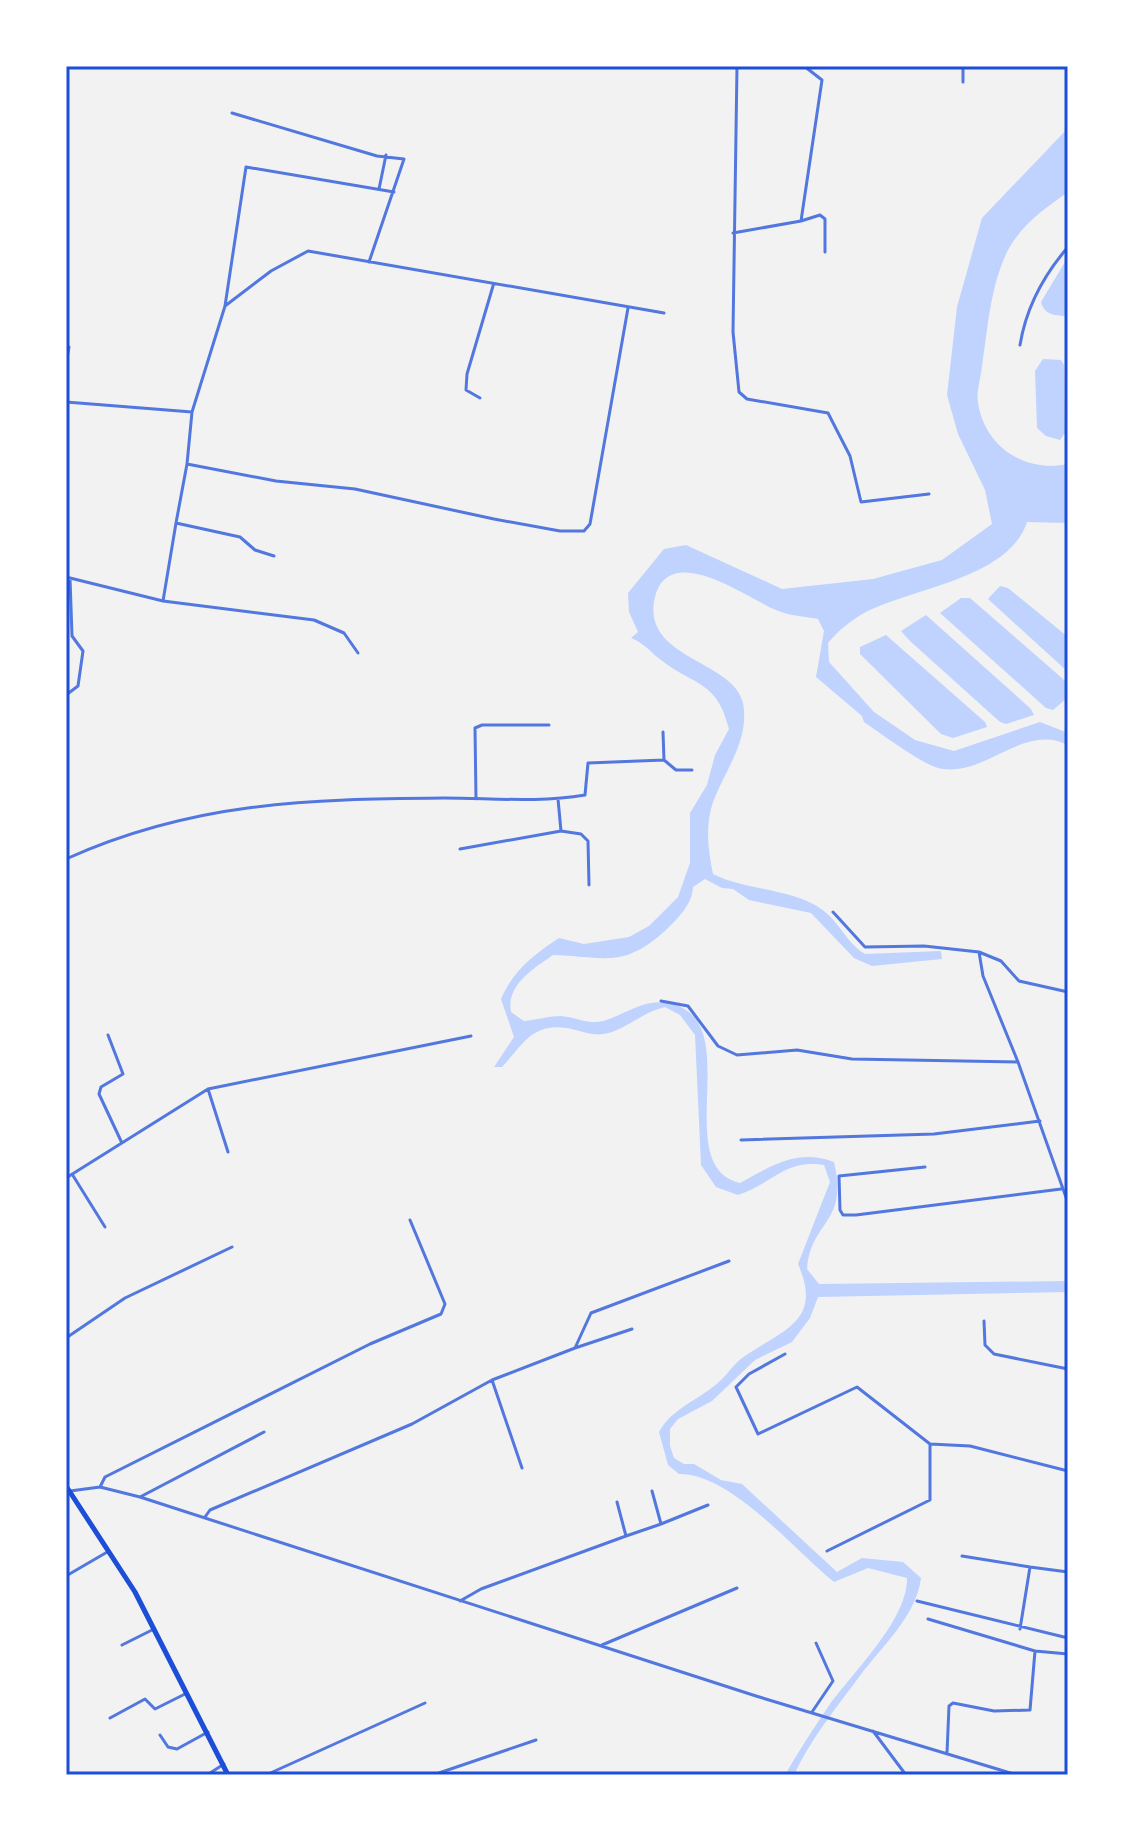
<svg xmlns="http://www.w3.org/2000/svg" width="1134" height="1841" font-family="'Exo 2',sans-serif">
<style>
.water{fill:#bfd3fe}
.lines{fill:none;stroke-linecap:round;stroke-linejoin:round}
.minor{stroke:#5277de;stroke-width:3}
.primary{stroke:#1d4ed8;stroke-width:5}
.neatline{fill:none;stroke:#1d4ed8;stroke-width:3}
</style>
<rect width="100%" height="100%" fill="#f2f2f2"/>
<!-- water -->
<path class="water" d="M1068,128V192C1045,208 1020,226 1007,252C990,288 988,327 982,366C981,377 976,392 978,403C985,447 1025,473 1068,464V523L1027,522C1009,578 913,588 866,612C851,620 839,630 828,643L829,662L874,712L915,740L954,751L1040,722L1068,733V745C1022,722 985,779 938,768C922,764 880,733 864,722L862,716L816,677L824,631L818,619C804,616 789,616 776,610C748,599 670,540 655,597C640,659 734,660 743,703C750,740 725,770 713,802C705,826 708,850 713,874C743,889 780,888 811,903C839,916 843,941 865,954L941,951L942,959L872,966L854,958L811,913L749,900L733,889L722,888L705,879L693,887C692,904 680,916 668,928C624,969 607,957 553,955C533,969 506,985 511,1012L524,1021C536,1020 549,1016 561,1016C575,1017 589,1025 603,1021C625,1015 643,999 667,1003C750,1016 667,1166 740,1183C771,1166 798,1148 834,1162C849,1224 810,1221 807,1269L819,1284L1068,1281V1292L818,1297L810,1318L792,1342L755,1360L712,1401L678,1419L670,1429V1446L674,1458L684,1464H694L721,1480L742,1484L837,1572L862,1558L903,1562L921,1578C916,1617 881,1647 859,1677C836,1708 810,1740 794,1775H785C798,1752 813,1729 828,1707C852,1673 908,1620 907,1578L868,1568L834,1582C795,1551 731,1473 679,1474L668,1465L659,1432C672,1408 699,1400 719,1382C728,1374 735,1362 745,1356C784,1329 823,1321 798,1264L830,1182L824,1165C784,1159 773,1184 738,1195L716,1187L701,1165L695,1035L680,1015L665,1007C642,1012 625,1031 603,1034C592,1036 578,1030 567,1028C531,1023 523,1045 502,1067H494L514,1037L501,999C513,971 533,955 559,938L584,944L629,937L649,926L678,897L690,863V813L707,785L715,755L729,729C717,680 694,686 661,660C649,651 647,645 631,638L638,632L629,612L628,593L664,549L686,545L782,589L873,579L942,560L992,524L985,490L958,434L947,395L957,307L982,218Z
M1068,257V316C1056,316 1044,315 1041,302Z
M1043,359L1061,360L1064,365L1065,433L1060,440L1046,436L1037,428L1035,371Z
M1000,586L1008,588L1068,637V672L988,599Z
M961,598H970L1063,679L1068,684L1067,698L1053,710L1046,708L940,613Z
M926,615L1031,709L1034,715L1006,724L1000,722L910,641L901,631Z
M886,635L985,722L987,727L953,738L941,734L860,654V647Z"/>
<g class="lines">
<!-- minor -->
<path class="minor" d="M737,66L733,332L739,392L747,399L828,413L850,456L861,502L929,494
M963,66V82
M232,113L377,156L404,159L369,262
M379,189L386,155
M801,221L820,215L825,219V252
M733,233L801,221L822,80L804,66
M225,306L271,271L308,251L664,313
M1020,345C1026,308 1043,276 1068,247
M66,363L69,347
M480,398L466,390L467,374L493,286
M66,402L192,412L187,464L276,481L355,489L494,519L560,531H584L590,524L628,308
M192,412L225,306L246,167L394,192
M187,464L176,523L240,537L255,550L274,556
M66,577L163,601L314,620L344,633L358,653
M163,601L176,523
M66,695L78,686L83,651L72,636L70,578
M664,760L676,770H692
M476,799L475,728L482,725H549
M558,799L561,831L581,834L588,841L589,885
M460,849L561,831
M66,859C192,802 308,799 444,798C491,798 538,803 585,795L588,763L664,760L663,732
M833,912L865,947L924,946L979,952L1001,961L1019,981L1068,992
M979,952L983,976L1018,1062L1068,1203
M661,1001L688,1006L718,1046L737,1055L797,1050L852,1059L1018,1062
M108,1035L123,1074L101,1087L99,1094L121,1141
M208,1089L228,1152
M741,1140L934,1134L1040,1121
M925,1167L839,1176L840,1210L843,1215H856L1061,1189
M72,1174L105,1227
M66,1178L208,1089L471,1036
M984,1321L985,1345L994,1354L1068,1369
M66,1338L125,1298L232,1247
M575,1348L632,1329
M785,1354L749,1374L736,1387L758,1434L857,1387L930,1444L970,1446L1068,1471
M492,1380L522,1468
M100,1487L105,1477L370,1344L441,1314L445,1304L410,1220
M70,1491L100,1487L140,1497L756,1696L1017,1775
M140,1497L264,1432
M205,1517L210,1510L412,1424L492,1380L575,1348L591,1313L729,1261
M661,1524L708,1505
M626,1536L661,1524L652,1491
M827,1551L930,1500V1444
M962,1556L1030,1567
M66,1576L109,1551
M460,1601L481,1589L626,1536L617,1502
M917,1601L1068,1638
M928,1619L1035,1651L1030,1710L994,1711L953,1703L949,1706L947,1753
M1020,1629L1030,1567L1068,1572
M122,1645L152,1630
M602,1645L737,1588
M1035,1651L1068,1654
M812,1712L833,1681L816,1643
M110,1718L145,1699L155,1709L185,1694
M873,1731L906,1775
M160,1735L168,1747L177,1749L208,1732
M207,1775L224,1764
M266,1775L425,1703
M433,1775L536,1740"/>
<!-- primary -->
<path class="primary" d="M66,1486L135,1592L228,1775"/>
</g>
<!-- border -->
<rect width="1134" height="1841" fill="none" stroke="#ffffff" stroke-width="136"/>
<rect x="68" y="68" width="998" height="1705" class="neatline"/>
</svg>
